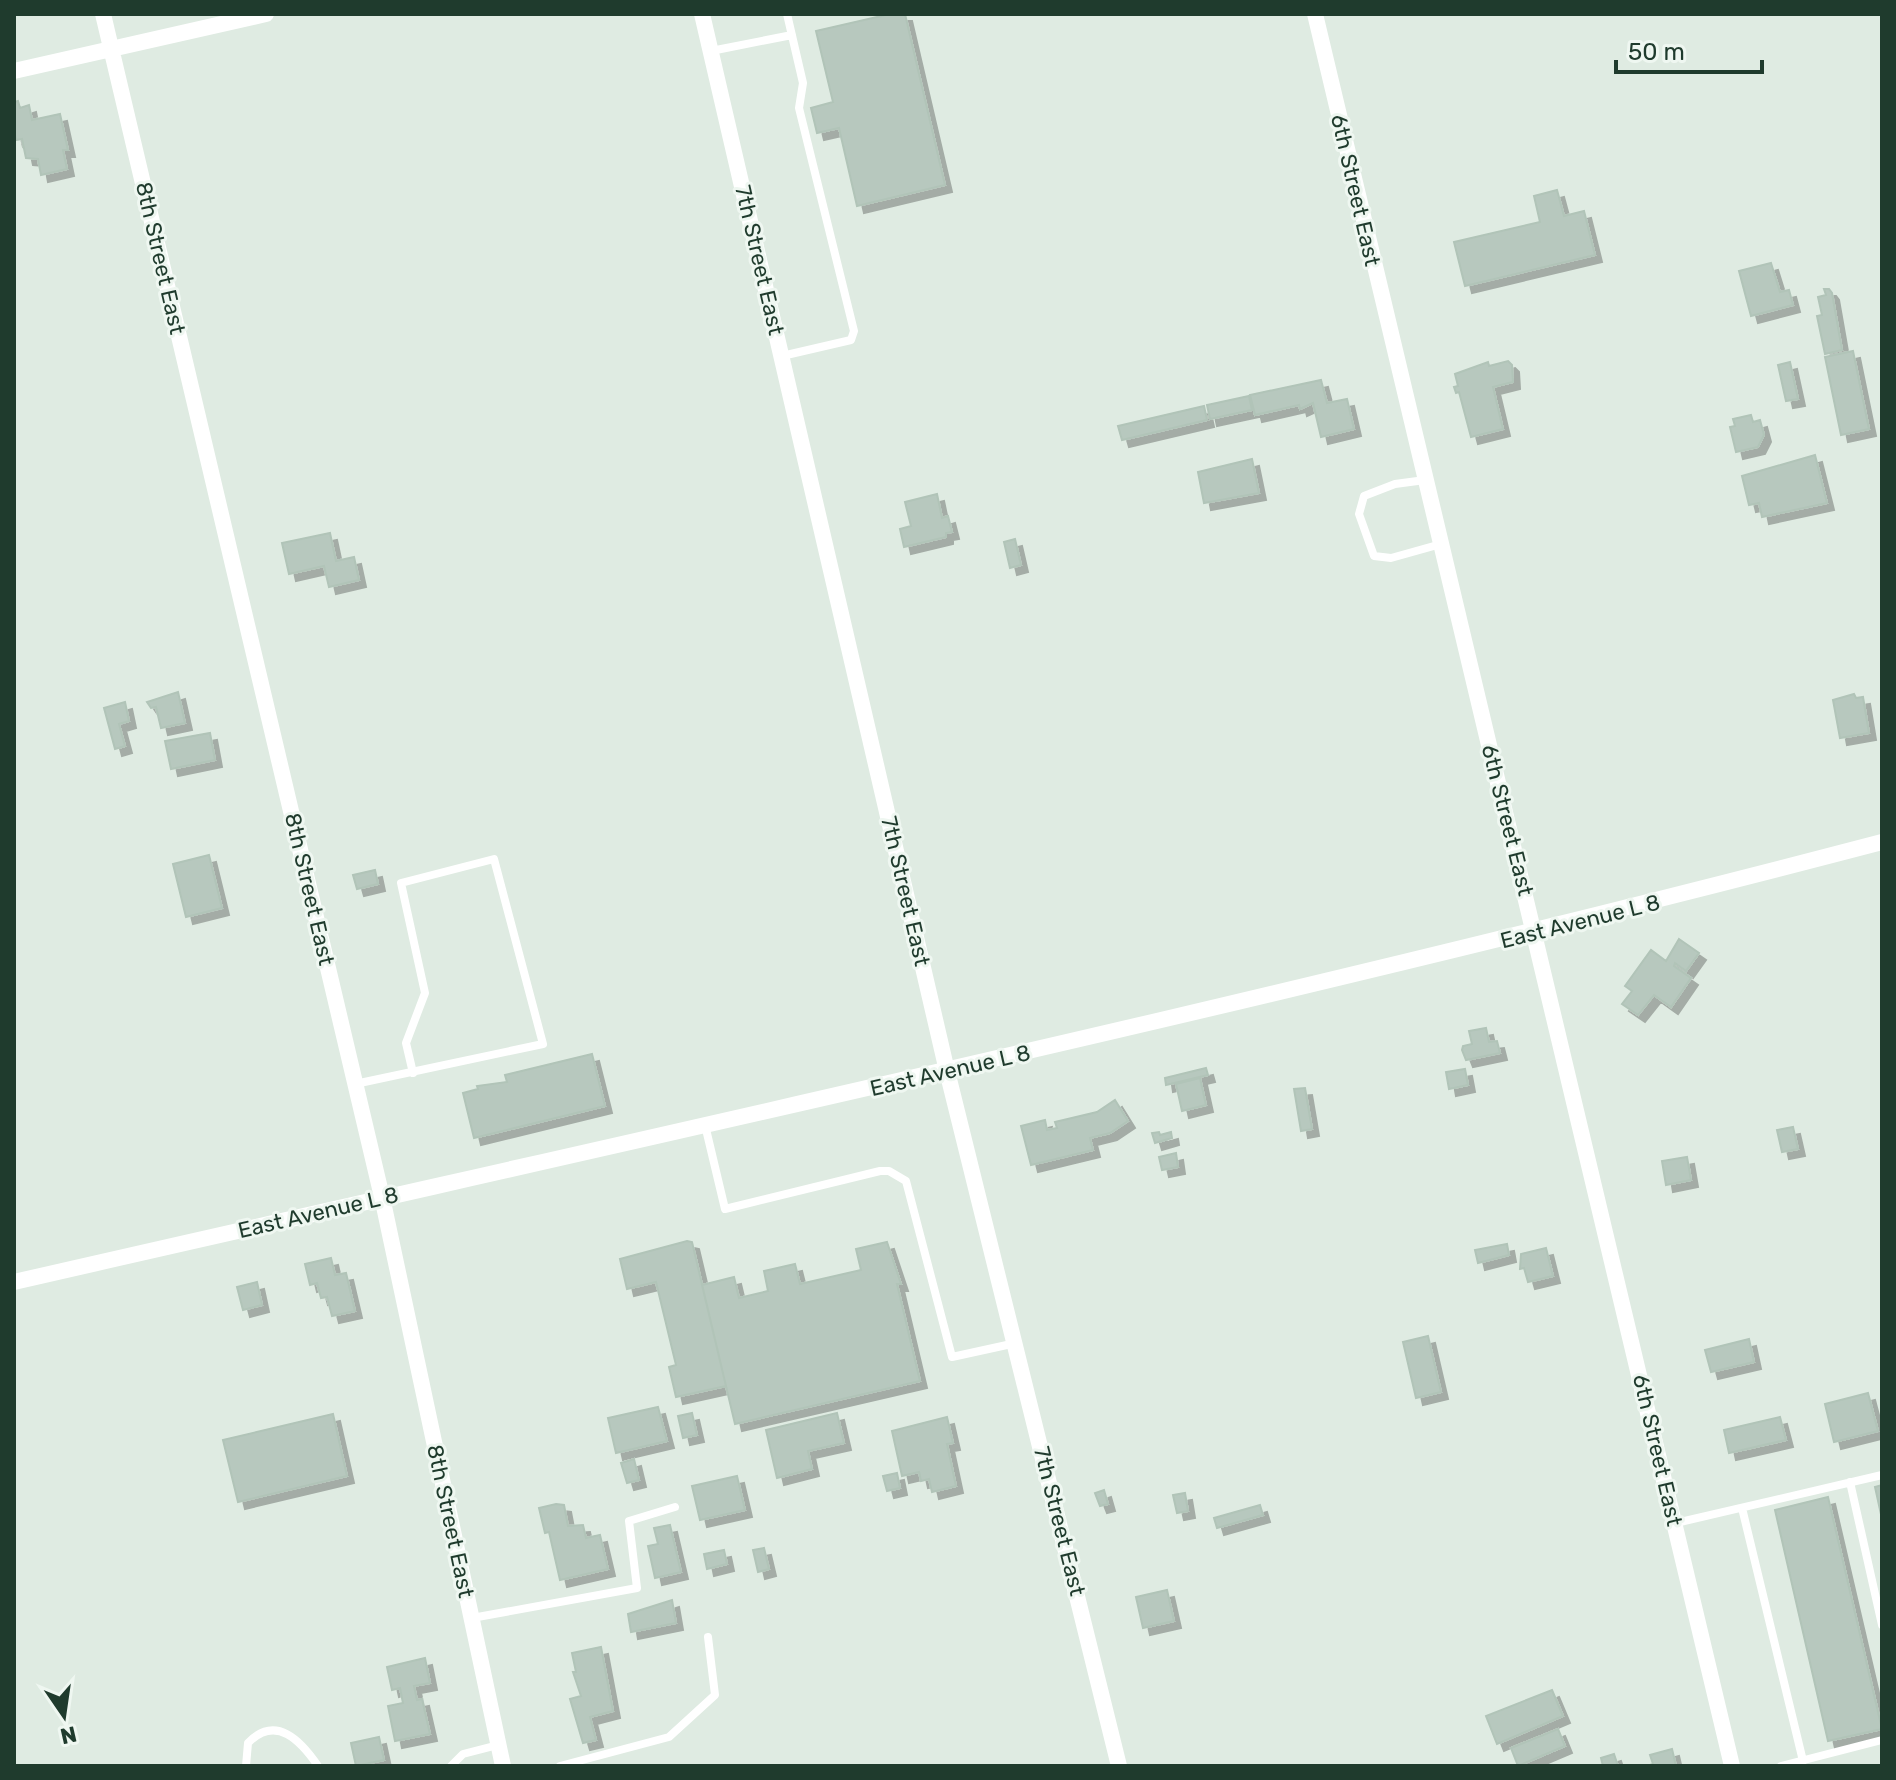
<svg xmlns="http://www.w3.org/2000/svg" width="1896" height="1780" font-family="Rubik,sans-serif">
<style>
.building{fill:#b7c8be;stroke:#b1c4b8;stroke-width:2;filter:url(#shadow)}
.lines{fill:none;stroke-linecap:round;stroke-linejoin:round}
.lane{stroke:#fff;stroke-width:8}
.street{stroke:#fff;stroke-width:16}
.labels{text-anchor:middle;stroke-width:6;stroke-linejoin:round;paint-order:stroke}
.street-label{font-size:22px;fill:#1f3b2d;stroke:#eff7f1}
</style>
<defs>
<filter id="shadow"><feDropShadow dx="7" dy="7" stdDeviation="0" flood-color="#0004"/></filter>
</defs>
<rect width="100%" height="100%" fill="#dfebe2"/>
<!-- building -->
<path class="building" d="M890,14H905L945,185L857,206L839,128L817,133L811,108L833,102L816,31Z
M18,101L20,108L29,105L32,120L60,114L68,150H63L67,169L41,175L38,159L26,158L22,139L16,140L14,131V102Z
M1557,190L1564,216L1584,211L1595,255L1465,286L1454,242L1540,222L1534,196Z
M1771,263L1780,292L1789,290L1793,305L1751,316L1739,271Z
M1824,289H1829L1832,293L1842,350L1825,354L1817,316L1822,315L1818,297L1826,295Z
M1853,351L1869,429L1841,435L1825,357Z
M1508,361L1512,365L1513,382L1493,387L1503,429L1471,437L1459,392L1456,393L1454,387L1458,386L1455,374L1488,362L1489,366Z
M1790,362L1798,399L1786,401L1778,365Z
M1321,380L1327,403L1347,399L1354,429L1321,437L1313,403L1300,409L1299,405L1255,415L1250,395Z
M1249,396L1252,410L1210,419L1207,405Z
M1204,406L1207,420L1122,440L1118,426Z
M1751,415L1753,422L1760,420L1764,435L1758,447L1736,452L1730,427L1735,426L1733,419Z
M1815,455L1827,503L1762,517L1759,503L1749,505L1742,476Z
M1252,459L1259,493L1204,503L1198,472Z
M937,494L942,518L948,516L952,532L946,533V537L904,547L900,529L911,526L905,502Z
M330,533L336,561L354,557L359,580L329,587L324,566L289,574L282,543Z
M1015,539L1021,565L1010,568L1004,542Z
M178,692L185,723L161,728L156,707L151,708L147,702Z
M1854,694L1856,698L1863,697L1869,733L1840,738L1833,700Z
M125,702L129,721L119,724L125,746L115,749L104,708Z
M210,733L215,760L171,769L165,741Z
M209,855L222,908L186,917L173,864Z
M375,870L378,884L357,889L353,875Z
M1679,939L1699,953L1686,971L1675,963L1674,966L1691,978L1671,1007L1654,995L1638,1015L1622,1004L1632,991L1625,986L1651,950L1666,961Z
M1486,1028L1489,1042L1497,1041L1500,1053L1466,1060L1462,1050L1463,1046L1472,1044L1469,1031Z
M592,1054L605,1106L474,1138L463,1093L478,1089L477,1086L507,1082L505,1075Z
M1206,1068L1208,1075L1166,1085L1165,1078Z
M1465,1069L1468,1085L1449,1089L1446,1072Z
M1200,1078L1206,1105L1182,1111L1176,1084Z
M1305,1088L1312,1129L1301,1131L1294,1089Z
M1115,1100L1128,1121L1110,1133L1090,1138L1093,1150L1031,1165L1021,1126L1045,1120L1047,1130L1057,1128L1055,1122L1097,1112Z
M1793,1127L1798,1149L1782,1152L1777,1130Z
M1159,1132L1160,1135L1171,1132L1172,1138L1155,1143L1152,1133Z
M1176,1153L1178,1167L1162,1170L1159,1157Z
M1687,1157L1691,1180L1666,1185L1662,1161Z
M687,1241L692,1242L726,1386L676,1397L669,1367L676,1365L656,1282L627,1289L620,1259Z
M887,1242L901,1284H897L920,1381L735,1424L702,1285L734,1277L739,1298L768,1291L764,1271L795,1264L800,1284L861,1270L856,1249Z
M1507,1244L1509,1255L1478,1263L1475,1250Z
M1546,1248L1553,1276L1528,1282L1524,1268L1520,1269L1521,1254Z
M331,1258L335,1275L346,1273L355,1311L332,1316L327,1297L321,1298L317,1283L310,1285L305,1264Z
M257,1282L262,1305L243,1310L237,1287Z
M1428,1336L1441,1392L1416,1398L1403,1342Z
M1749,1339L1754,1362L1711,1372L1705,1350Z
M1868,1393L1878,1431L1834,1442L1825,1404Z
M658,1407L667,1441L616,1453L608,1418Z
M692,1413L697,1435L683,1438L678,1416Z
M837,1413L844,1443L808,1451L812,1469L777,1478L766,1430Z
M333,1414L347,1476L238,1502L223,1440Z
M947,1417L953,1443L947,1444L956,1486L932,1492L929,1479L921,1481L919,1472L902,1476L892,1431Z
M1780,1417L1786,1440L1729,1453L1724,1430Z
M634,1459L639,1480L627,1483L621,1463Z
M897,1473L900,1488L887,1491L883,1476Z
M737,1476L745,1510L700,1520L692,1486Z
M1882,1485V1519L1875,1487Z
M1104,1490L1108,1504L1100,1506L1095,1493Z
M1185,1493L1188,1511L1177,1513L1173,1495Z
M1828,1497L1882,1729L1828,1741L1775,1510Z
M556,1504L564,1505L568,1526L583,1525L586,1538L600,1535L608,1569L560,1580L549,1532L545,1533L539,1508Z
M1260,1505L1263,1515L1217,1528L1214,1518Z
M670,1525L681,1572L655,1578L648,1546L658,1544L654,1528Z
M764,1548L769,1569L758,1572L753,1550Z
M724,1550L727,1564L707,1569L704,1554Z
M1167,1590L1174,1621L1143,1628L1136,1597Z
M672,1600L676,1623L631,1632L628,1614Z
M601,1647L613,1711L590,1717L596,1740L583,1743L570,1699L581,1696L573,1672H576L572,1653Z
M425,1658L430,1683L414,1686L417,1700L422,1699L430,1734L395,1741L388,1706L403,1703L400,1688L392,1690L387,1667Z
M1552,1690L1563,1716L1497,1744L1486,1716Z
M1558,1729L1565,1746L1518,1766L1511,1748Z
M379,1737L384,1760L356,1766L351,1743Z
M1672,1749L1676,1766H1647L1653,1764L1650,1755Z
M1614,1754L1618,1766H1603L1601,1758Z"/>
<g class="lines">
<!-- lane -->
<path class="lane" d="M711,51L792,35
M782,356L851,340L854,331L799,108L803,83L787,14
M1425,480L1395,484L1364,496L1359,514L1374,556L1391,558L1441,544
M355,1084L543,1044L494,859L401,883L425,993L406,1043L413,1073
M705,1125L725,1209L880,1171H889L906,1181L952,1357L1016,1343
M1850,1482L1882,1625
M1742,1508L1803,1761
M1676,1523L1882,1475
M472,1618L637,1588L629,1521L675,1507
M246,1766L248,1743C276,1714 301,1741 318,1766
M451,1766L463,1754L498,1745
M560,1766L669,1737L715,1695L708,1637
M1781,1766L1882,1740"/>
<!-- street -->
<path class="street" d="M103,14L382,1197L503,1766
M702,14L947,1071L1119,1766
M1315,14L1732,1766
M14,71L266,14
M14,1282C638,1139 1263,1004 1882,842"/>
</g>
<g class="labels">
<!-- street labels -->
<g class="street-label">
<text transform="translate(1356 190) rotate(77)" y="8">6th Street East</text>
<text transform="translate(161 258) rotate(77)" y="8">8th Street East</text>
<text transform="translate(760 260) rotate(77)" y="8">7th Street East</text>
<text transform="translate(1508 820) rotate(76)" y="8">6th Street East</text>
<text transform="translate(310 889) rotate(77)" y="8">8th Street East</text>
<text transform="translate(906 891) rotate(77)" y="8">7th Street East</text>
<text transform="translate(1580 921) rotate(-14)" y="8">East Avenue L 8</text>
<text transform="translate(950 1070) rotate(-13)" y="8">East Avenue L 8</text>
<text transform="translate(318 1212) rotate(-13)" y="8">East Avenue L 8</text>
<text transform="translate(1658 1450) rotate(77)" y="8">6th Street East</text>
<text transform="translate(451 1521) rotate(78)" y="8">8th Street East</text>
<text transform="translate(1060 1521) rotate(76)" y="8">7th Street East</text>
</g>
</g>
<!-- border -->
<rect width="1896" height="1780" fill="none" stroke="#1f3b2d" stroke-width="32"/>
<!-- north arrow -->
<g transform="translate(64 1716) rotate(167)" stroke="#eff7f1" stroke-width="6" paint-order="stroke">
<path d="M0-6L14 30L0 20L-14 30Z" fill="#1f3b2d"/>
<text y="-12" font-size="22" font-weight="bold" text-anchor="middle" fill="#1f3b2d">N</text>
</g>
<!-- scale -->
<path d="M1616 60v12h146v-12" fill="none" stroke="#1f3b2d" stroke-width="4"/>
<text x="1628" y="60" font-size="24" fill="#1f3b2d" stroke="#eff7f1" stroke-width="6" paint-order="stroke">50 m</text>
</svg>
